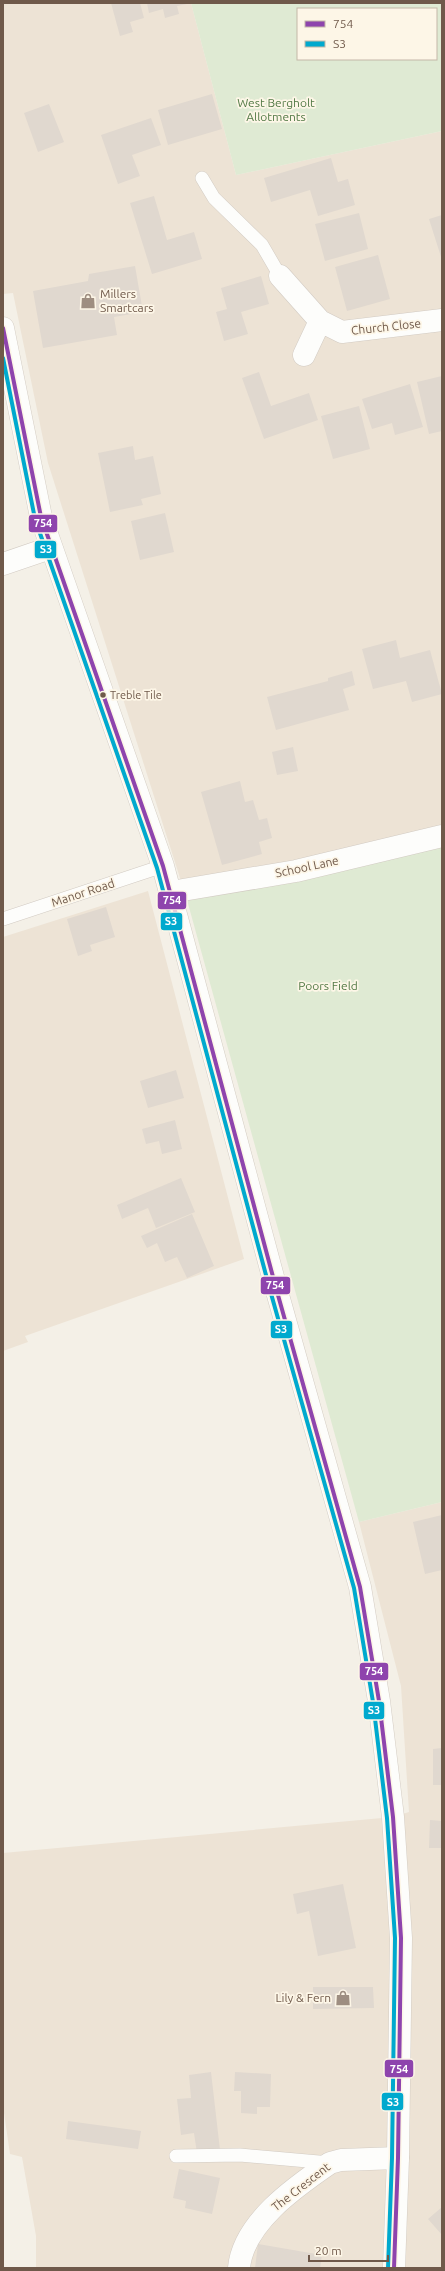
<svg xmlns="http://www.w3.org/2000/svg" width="445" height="2271" font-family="Ubuntu,sans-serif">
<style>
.residential{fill:#ede3d5}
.green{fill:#dfead3;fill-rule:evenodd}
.building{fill:#e0d8cf}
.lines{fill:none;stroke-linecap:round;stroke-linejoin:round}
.service-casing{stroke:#d2cbc3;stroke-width:14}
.minor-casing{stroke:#d2cbc3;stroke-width:23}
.secondary-casing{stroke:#d4cdc4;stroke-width:23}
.service{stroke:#fdfdfb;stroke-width:13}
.minor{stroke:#fdfdfb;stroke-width:22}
.secondary{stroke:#fdfdfb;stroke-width:22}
.bus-1-casing{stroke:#fdf6e7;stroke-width:7}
.bus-2-casing{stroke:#fdf6e7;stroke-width:7}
.bus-1{stroke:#8e44ad;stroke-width:4}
.bus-2{stroke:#00a9ce;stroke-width:4}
.bus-dot{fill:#6f594a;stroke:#fdf6e7;stroke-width:1.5}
.labels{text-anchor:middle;stroke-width:3.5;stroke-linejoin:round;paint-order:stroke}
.bus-label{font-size:11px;fill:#6f594a;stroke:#fdf6e7;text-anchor:start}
.park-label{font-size:12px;fill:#537a46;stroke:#fdf6e7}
.poi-label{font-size:12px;fill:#6f594a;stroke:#fdf6e7;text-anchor:start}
.street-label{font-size:12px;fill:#6f594a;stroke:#fdf6e7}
.line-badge{stroke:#fdf6e7;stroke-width:1.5}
.badge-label{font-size:11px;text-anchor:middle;font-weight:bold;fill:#fff}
</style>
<rect width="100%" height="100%" fill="#f4f0e7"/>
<!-- residential -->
<path class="residential" d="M3,3H191L236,175L442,131V844L187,900L48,463L13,293L3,294Z
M148,891L244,1259L25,1336L28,1342L3,1351V937Z
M442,1502V2268H36V2236L22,2157L10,2154L3,2106V1853L393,1817L409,1812L401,1686L359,1522Z"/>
<!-- green -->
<path class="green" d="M191,3H442V131L236,175ZM298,9H436V59H298Z
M442,844V1502L359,1522L187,900Z"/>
<!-- building -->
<path class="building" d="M111,3H140L144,18L130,22L133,32L120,36Z
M147,3H187V4L177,6L179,14L165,18L163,9L149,13Z
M212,94L222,129L168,145L158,110Z
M49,104L64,142L38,152L24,113Z
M151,118L161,145L132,155L140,176L118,184L101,135Z
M331,158L338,182L348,179L355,205L318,216L310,190L271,202L264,178Z
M154,196L167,240L194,232L202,259L152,274L130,203Z
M359,213L368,249L325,261L315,224Z
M442,215V260L429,219Z
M378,255L390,299L347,311L335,267Z
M135,266L143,312L114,317L117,335L43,348L33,291L88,281L89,274Z
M261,276L269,304L241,312L248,334L224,341L216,312L227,309L221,288Z
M259,372L271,406L309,393L318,420L264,439L242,378Z
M442,376V431L429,434L417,382Z
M410,384L423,427L395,435L392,423L372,429L362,399Z
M359,406L370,449L333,459L321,416Z
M133,446L135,460L153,456L161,494L141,499L143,505L110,512L98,453Z
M165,513L174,552L140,560L131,521Z
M396,640L400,658L430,650L442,694L412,702L406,681L373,689L362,649Z
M352,671L355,685L343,689L349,710L276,730L267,697L328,681V678Z
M293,747L298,771L277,775L272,752Z
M240,781L245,802L253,800L259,820L267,818L272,838L259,842L262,854L222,865L201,792Z
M106,907L115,937L90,945L92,951L78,956L67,919Z
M176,1070L184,1098L148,1108L140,1081Z
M175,1120L182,1149L162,1154L159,1141L146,1144L142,1129Z
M181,1178L195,1212L156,1228L148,1208L122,1219L117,1205Z
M192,1214L214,1266L187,1278L177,1257L165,1262L157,1243L147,1248L141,1236Z
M442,1515V1570L425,1574L413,1522Z
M442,1748V1785H433V1749Z
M430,1820L442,1821V1848H429Z
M343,1884L356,1948L318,1956L309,1911L297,1914L293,1894Z
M313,1987H373L374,2008L313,2009Z
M211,2072L220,2150L197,2153L194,2133L181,2135L177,2099L191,2098L189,2075Z
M235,2072L271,2074L270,2107H257V2114L241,2113V2091H234Z
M68,2121L141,2131L138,2149L66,2139Z
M179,2169L220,2178L212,2214L185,2208L186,2201L173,2198Z
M442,2207V2235L428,2219Z
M258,2244L322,2255L320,2268H255Z"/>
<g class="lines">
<defs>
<path id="service" d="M202,178L214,198L262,245L280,276
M3,919L163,866
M176,2156L240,2155L330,2163"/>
<path id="minor" d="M280,276L320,321L342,332L442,320
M304,355L320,321
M3,564L50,548
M171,892L296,871L442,836
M239,2268C243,2223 295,2187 330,2163L341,2160L398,2158"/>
<path id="secondary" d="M3,328L41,517L163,866L276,1288L360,1587L379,1701L393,1817L401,1938L398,2158L394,2268"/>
</defs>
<!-- service casing -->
<use href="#service" class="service-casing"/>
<!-- minor casing -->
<use href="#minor" class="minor-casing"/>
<!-- secondary casing -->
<use href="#secondary" class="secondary-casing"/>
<!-- service -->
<use href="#service" class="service"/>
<!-- minor -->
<use href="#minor" class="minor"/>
<!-- secondary -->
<use href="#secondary" class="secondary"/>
<defs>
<path id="bus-1" d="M3,328L41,517L163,866L276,1288L360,1587L379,1701L393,1817L401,1938L398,2158L394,2268"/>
<path id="bus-2" d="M3,358L35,519L157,868L270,1290L354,1588L373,1702L387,1818L395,1938L392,2158L388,2268"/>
</defs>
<!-- bus-1 casing -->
<use href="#bus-1" class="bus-1-casing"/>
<!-- bus-2 casing -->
<use href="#bus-2" class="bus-2-casing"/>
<!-- bus-1 -->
<use href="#bus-1" class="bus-1"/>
<!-- bus-2 -->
<use href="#bus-2" class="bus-2"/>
</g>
<!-- icons -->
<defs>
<symbol id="shop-bare" viewBox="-9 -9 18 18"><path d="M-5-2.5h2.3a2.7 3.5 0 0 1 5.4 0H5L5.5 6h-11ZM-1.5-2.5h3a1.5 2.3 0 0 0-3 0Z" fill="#9e8e81" stroke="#fdf6e7" stroke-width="2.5" paint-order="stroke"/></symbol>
</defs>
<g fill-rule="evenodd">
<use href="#shop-bare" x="77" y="290" width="22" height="22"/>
<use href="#shop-bare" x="332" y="1987" width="22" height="22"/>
</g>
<!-- markers -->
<circle class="bus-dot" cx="103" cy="695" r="3.5"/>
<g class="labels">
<!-- bus labels -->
<g class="bus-label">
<text x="110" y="699">Treble Tile</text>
</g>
<!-- park labels -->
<g class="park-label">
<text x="276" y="107">West Bergholt<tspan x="276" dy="14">Allotments</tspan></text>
<text x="328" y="990">Poors Field</text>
</g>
<!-- poi labels -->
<g class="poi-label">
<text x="100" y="298">Millers<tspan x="100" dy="14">Smartcars</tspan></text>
<text x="331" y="2002" text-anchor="end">Lily &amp; Fern</text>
</g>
<!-- street labels -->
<g class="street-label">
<text transform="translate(386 327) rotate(-6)" y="4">Church Close</text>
<text transform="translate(307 867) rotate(-12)" y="4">School Lane</text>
<text transform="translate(83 893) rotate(-18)" y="4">Manor Road</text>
<text transform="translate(301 2187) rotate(-38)" y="4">The Crescent</text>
</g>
</g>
<g class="line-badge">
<rect x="28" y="514" width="30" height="19" rx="4" fill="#8e44ad"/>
<rect x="34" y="540" width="23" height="19" rx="4" fill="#00a9ce"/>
<rect x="157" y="891" width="30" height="19" rx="4" fill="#8e44ad"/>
<rect x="160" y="912" width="23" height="19" rx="4" fill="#00a9ce"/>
<rect x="260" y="1276" width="31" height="19" rx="4" fill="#8e44ad"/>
<rect x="270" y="1320" width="23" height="19" rx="4" fill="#00a9ce"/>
<rect x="359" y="1662" width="30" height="19" rx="4" fill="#8e44ad"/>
<rect x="363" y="1701" width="22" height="19" rx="4" fill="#00a9ce"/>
<rect x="384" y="2059" width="30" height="19" rx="4" fill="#8e44ad"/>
<rect x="381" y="2092" width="23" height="19" rx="4" fill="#00a9ce"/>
</g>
<g class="badge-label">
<text x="43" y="527">754</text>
<text x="46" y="553">S3</text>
<text x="172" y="904">754</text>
<text x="171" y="925">S3</text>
<text x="275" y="1289">754</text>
<text x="281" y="1333">S3</text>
<text x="374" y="1675">754</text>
<text x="374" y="1714">S3</text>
<text x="399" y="2073">754</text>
<text x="393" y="2106">S3</text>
</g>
<!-- border -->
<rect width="445" height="2271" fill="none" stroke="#6f594a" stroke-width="8"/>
<!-- legend -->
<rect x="297" y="8" width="140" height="52" fill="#fdf6e7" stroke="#c4b7a8"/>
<rect x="305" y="21" width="20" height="6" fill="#8e44ad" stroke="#c4b7a8"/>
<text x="333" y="28" font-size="12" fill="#6f594a">754</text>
<rect x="305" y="41" width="20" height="6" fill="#00a9ce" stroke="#c4b7a8"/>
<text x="333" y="48" font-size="12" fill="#6f594a">S3</text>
<!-- scale -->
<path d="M309 2255v6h79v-6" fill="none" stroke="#6f594a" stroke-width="2"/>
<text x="315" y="2255" font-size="12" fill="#6f594a" stroke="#fdf6e7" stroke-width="3" paint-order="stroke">20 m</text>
</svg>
